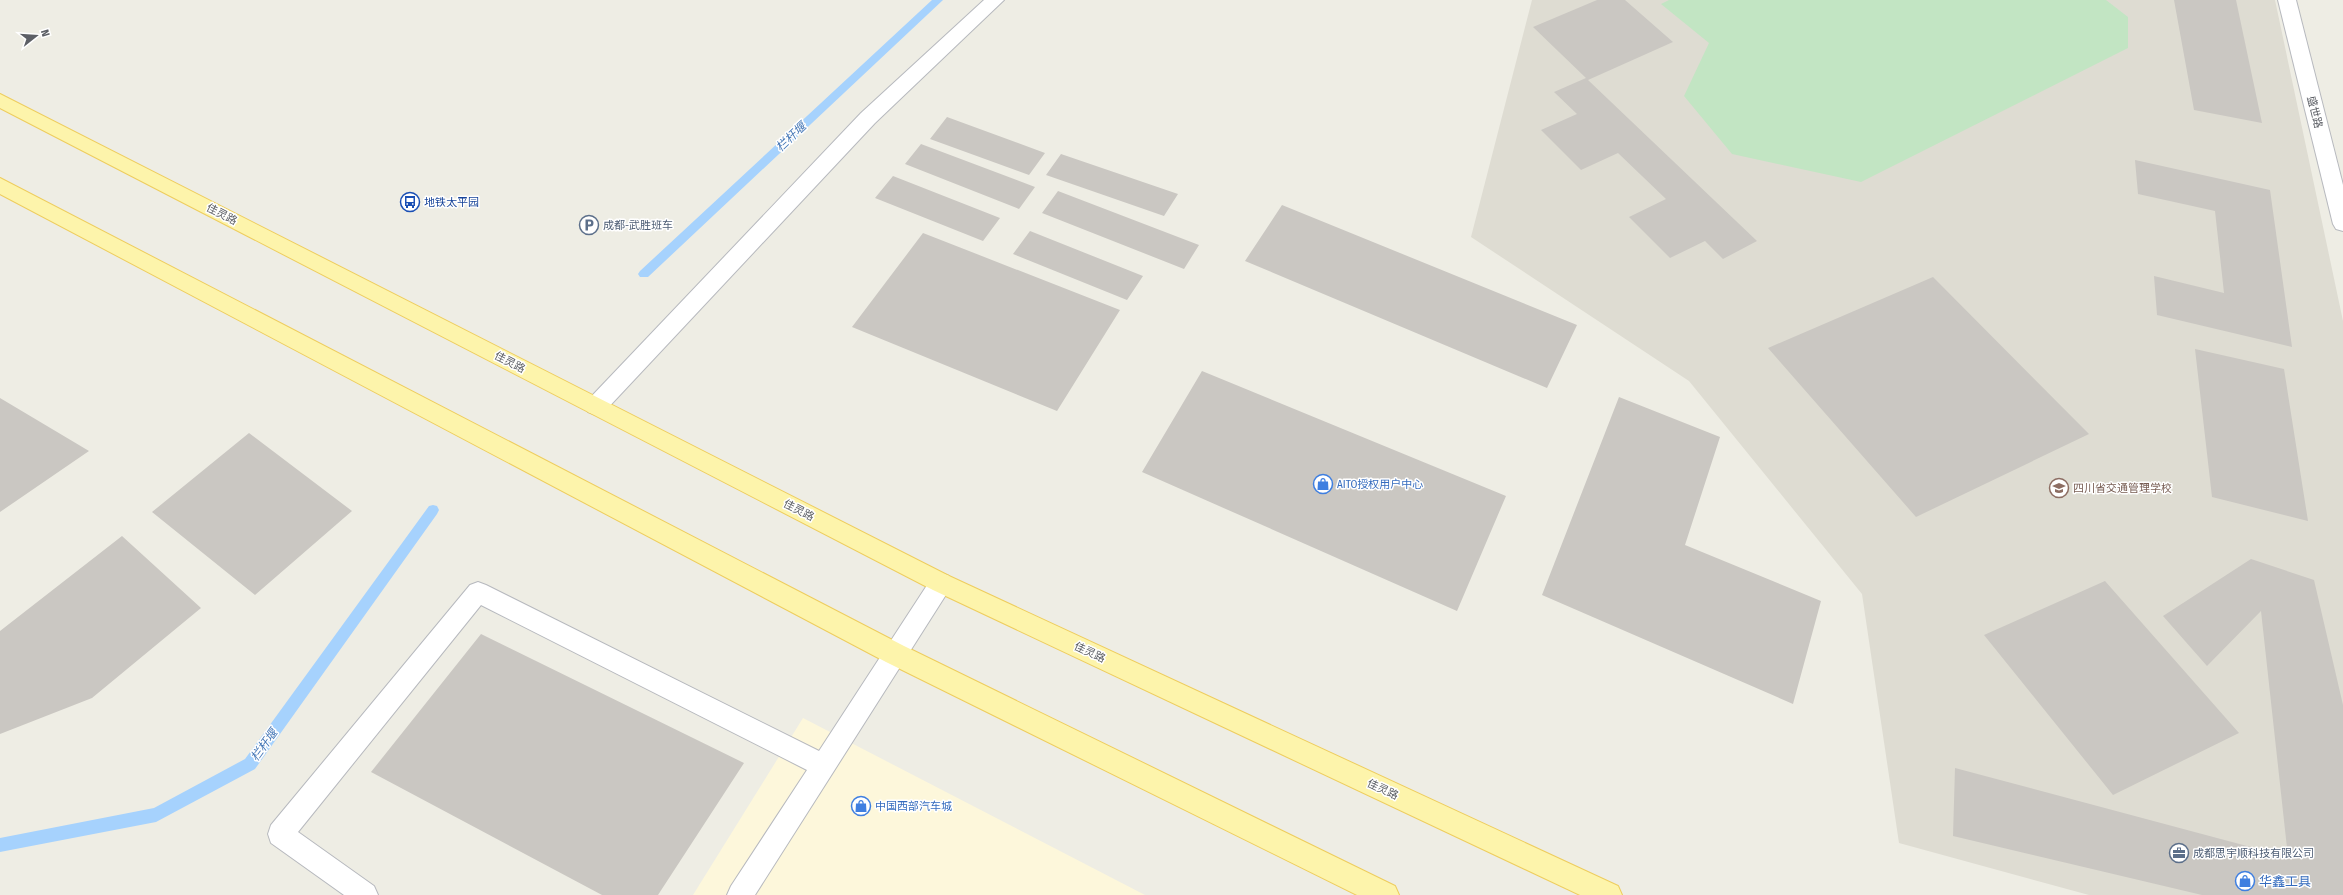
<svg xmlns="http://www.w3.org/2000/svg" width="2343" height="895" font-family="'Fira Sans Condensed','Noto Sans SC',sans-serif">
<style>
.commercial{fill:#fdf7db}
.education{fill:#dedcd2}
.green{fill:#c2e5c3}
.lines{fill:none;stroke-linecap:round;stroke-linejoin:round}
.stream{fill:#a6d2fd;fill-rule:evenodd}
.building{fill:#cac7c2}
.service-casing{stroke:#b7b9be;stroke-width:2}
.minor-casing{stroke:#b7b9be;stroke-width:2}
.tertiary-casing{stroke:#b7b9be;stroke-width:2}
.primary-casing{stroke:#eecd5e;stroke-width:2}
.service{fill:#fff;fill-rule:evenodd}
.minor{fill:#fff;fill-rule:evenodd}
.tertiary{fill:#fff;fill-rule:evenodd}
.primary{fill:#fdf4ab;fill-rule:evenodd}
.labels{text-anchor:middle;stroke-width:3;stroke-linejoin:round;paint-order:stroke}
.street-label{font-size:11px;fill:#5c5f65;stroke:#fff}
.transit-label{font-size:11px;fill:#164399;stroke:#fff;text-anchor:start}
.service-label{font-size:11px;fill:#4e5e75;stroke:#fff;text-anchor:start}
.shop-label{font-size:11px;fill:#366cbe;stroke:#fff;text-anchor:start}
.education-label{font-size:11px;fill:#785e54;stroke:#fff;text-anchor:start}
.water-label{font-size:12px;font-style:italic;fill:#4678b7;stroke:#fff}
.near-shop-label{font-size:13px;fill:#366cbe;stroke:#fff;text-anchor:start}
</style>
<rect width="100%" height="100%" fill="#eeede4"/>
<!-- commercial -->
<path class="commercial" d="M803,718L1145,895H693Z"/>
<!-- education -->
<path class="education" d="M1532,0H2275L2343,321V895H2089L1899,843L1862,594L1689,381L1471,237Z"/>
<!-- green -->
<path class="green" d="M1669,0H2106L2128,17V48L1861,182L1732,154L1684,96L1709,43L1661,4Z"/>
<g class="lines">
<!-- stream -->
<path class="stream" d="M932,0H943L648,277H640L638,274L640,271Z
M433,505L437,506L439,510L437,514L255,769L156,822L0,852V838L154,808L245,759L429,506Z"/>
</g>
<!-- building -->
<path class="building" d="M1597,0H1625L1673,42L1588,80L1757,241L1723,259L1705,241L1670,258L1629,217L1666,199L1618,153L1581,170L1541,130L1577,114L1554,92L1586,78L1533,27Z
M2174,0H2236L2262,123L2194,110Z
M947,117L1045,153L1029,175L930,139Z
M921,144L1035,187L1019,209L905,164Z
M1061,154L1178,194L1164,216L1046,175Z
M2135,160L2270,190L2292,347L2157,315L2154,276L2224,293L2215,211L2138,194Z
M893,176L1000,218L983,241L875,198Z
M1058,191L1199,245L1184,269L1042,213Z
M1282,205L1577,325L1547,388L1245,261Z
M1030,231L1143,276L1127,300L1013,254Z
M923,233L1120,310L1057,411L852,327Z
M1933,277L2089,434L1916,517L1768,348Z
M2195,349L2284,369L2308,521L2212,497Z
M1202,371L1506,496L1457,611L1142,472Z
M1619,397L1720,437L1685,545L1821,601L1793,704L1542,595Z
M0,398L89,451L0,512Z
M249,433L352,511L255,595L152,512Z
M122,536L201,608L92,698L0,734V631Z
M2251,559L2314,580L2343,705V895H2202L1953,836L1955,768L2288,857L2261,611L2207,666L2163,616Z
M2105,581L2239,733L2113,795L1984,635Z
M481,634L744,763L658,895H602L371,772Z"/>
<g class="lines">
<defs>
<path id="service" d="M941,573L949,576L952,583L949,590L755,895H727L731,886L807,770L481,605L298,832L374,886L378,895H344L271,843L268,834L271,825L470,585L478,582L486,585L819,751L933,576Z"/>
<path id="minor" d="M984,0H1004L875,123L604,412L596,415L588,412L585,406L588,400L861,113Z"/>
<path id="tertiary" d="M2278,0H2296L2343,185V231L2336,229L2333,224Z"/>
<path id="primary" d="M0,94L949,576L1618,886L1622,895H1580L933,590L0,108Z
M0,178L904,646L1395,886L1399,895H1357L886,662L0,194Z"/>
</defs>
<!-- service casing -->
<use href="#service" class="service-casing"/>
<!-- minor casing -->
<use href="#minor" class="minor-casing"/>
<!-- tertiary casing -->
<use href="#tertiary" class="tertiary-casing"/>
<!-- primary casing -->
<use href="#primary" class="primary-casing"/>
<!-- service -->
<use href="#service" class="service"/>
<!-- minor -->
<use href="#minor" class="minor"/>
<!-- tertiary -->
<use href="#tertiary" class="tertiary"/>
<!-- primary -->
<use href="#primary" class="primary"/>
</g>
<!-- icons -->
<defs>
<symbol id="bus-ring" viewBox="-11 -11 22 22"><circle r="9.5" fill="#fff" stroke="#1a4fb4" stroke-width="1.5"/><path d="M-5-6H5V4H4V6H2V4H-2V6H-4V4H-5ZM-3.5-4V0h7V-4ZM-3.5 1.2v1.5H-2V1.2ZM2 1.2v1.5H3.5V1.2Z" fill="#1a4fb4"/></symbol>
<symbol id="parking-ring" viewBox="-11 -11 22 22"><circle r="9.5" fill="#fff" stroke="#5c6f8a" stroke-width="1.5"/><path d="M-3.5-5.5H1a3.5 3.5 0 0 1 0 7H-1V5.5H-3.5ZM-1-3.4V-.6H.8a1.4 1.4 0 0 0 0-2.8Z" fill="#5c6f8a"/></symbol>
<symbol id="shop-ring" viewBox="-11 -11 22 22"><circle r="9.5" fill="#fff" stroke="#3f7fe0" stroke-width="1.5"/><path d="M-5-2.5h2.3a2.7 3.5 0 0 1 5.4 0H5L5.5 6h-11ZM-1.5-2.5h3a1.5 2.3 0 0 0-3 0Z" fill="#3f7fe0"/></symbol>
<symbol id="school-ring" viewBox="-11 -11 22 22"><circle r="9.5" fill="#fff" stroke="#8d6e63" stroke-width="1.5"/><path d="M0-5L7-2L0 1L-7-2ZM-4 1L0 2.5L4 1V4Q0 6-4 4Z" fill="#8d6e63"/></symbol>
<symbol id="office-ring" viewBox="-11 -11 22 22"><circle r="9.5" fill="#fff" stroke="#5c6f8a" stroke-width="1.5"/><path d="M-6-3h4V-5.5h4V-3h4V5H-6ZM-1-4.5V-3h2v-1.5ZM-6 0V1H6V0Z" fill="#5c6f8a"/></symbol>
</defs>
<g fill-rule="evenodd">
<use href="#bus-ring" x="399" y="191" width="22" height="22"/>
<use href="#parking-ring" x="578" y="214" width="22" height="22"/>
<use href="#shop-ring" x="1312" y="473" width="22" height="22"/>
<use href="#school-ring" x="2048" y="477" width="22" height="22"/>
<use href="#shop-ring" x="850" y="795" width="22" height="22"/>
<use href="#office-ring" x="2168" y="842" width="22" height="22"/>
<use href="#shop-ring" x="2234" y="870" width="22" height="22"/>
</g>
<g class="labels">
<!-- street labels -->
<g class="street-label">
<text transform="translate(2315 112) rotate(76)" y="4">盛世路</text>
<text transform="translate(222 214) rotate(27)" y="4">佳灵路</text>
<text transform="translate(510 362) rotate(27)" y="4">佳灵路</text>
<text transform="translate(799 510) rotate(27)" y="4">佳灵路</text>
<text transform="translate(1090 652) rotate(25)" y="4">佳灵路</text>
<text transform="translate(1383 789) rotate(25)" y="4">佳灵路</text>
</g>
<!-- transit labels -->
<g class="transit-label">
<text x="424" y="206">地铁太平园</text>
</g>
<!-- service labels -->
<g class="service-label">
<text x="603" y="229">成都-武胜班车</text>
<text x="2193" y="857">成都思宇顺科技有限公司</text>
</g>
<!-- shop labels -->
<g class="shop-label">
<text x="1337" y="488">AITO授权用户中心</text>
<text x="875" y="810">中国西部汽车城</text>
</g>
<!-- education labels -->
<g class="education-label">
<text x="2073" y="492">四川省交通管理学校</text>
</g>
<!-- water labels -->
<g class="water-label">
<text transform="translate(791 137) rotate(-43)" y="4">栏杆堰</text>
<text transform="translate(264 745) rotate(-54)" y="4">栏杆堰</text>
</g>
<!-- near-shop labels -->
<g class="near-shop-label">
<text x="2259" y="886">华鑫工具</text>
</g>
</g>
<!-- north arrow -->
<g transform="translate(36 36) rotate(73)" stroke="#ffffff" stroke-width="3" paint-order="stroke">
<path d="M0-3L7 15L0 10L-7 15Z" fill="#5c5f65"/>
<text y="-6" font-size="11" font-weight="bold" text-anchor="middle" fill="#5c5f65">N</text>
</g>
</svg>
